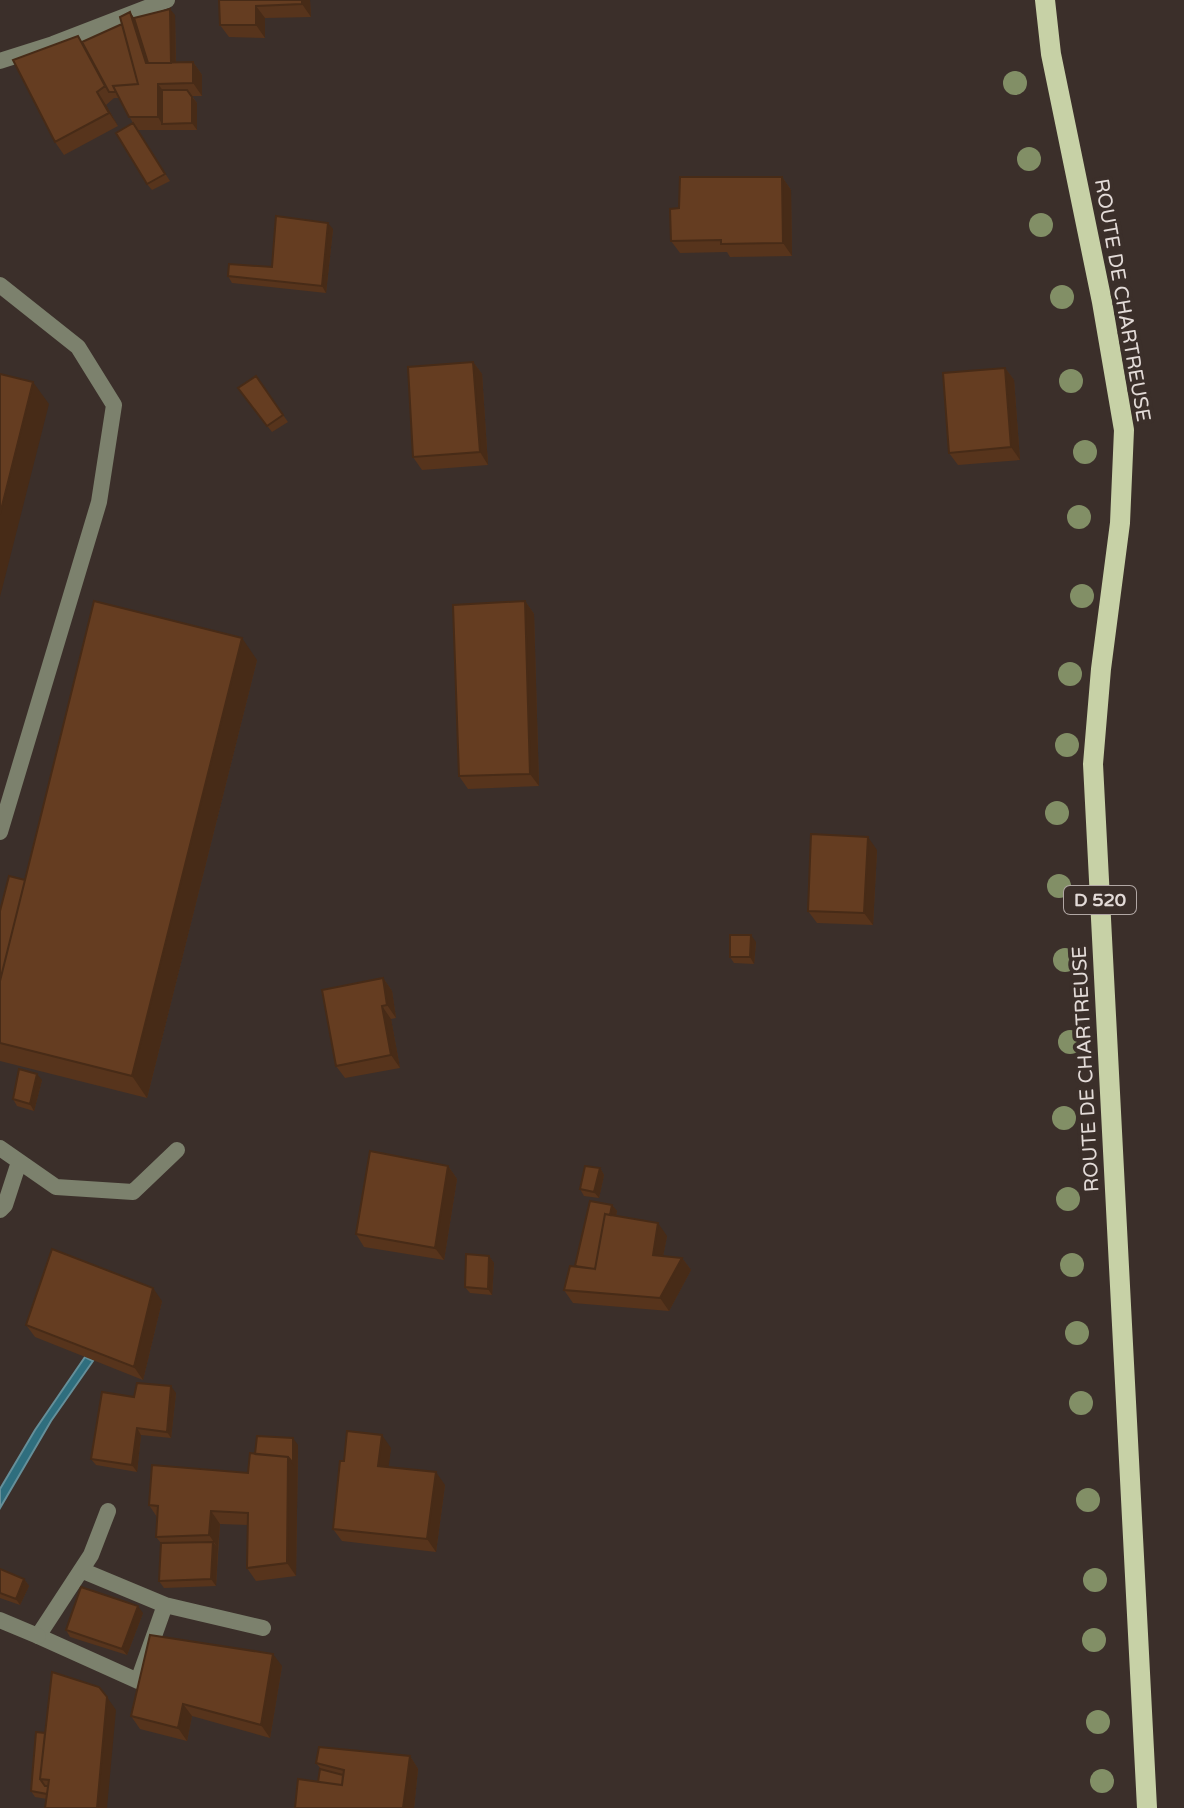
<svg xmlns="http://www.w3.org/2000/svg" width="1184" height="1808" font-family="'Varela Round',sans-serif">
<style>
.water{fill:#2f6e7e;stroke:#658f99;stroke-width:2}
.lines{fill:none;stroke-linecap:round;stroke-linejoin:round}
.service{stroke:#7c816d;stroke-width:16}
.minor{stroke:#7c816d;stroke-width:16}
.primary{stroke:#c7d1a6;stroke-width:20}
.tree{fill:#828f66}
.wall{fill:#57341c}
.shaded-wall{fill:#472b17}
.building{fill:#653d21;stroke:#472b17;stroke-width:2}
.labels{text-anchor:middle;stroke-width:8;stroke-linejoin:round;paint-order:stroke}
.shield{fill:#3b2f2a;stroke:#b1a7a4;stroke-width:2}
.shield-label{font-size:18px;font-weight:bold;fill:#e3dbd8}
.street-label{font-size:20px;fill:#e3dbd8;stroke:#3b2f2a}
</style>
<rect width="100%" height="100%" fill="#3b2f2a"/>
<!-- water -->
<path class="water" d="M85,1357L93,1361L51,1421L0,1508V1489L35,1430Z"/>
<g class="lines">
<!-- service -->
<path class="service" d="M0,285L78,347L114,405L99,502L0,832
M0,1148L56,1187L133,1192L177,1150
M0,1210L5,1205L19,1162
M81,1570L165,1605L138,1681L38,1636L91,1555L108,1511
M165,1605L263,1628"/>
<!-- minor -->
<path class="minor" d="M0,61L53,44L167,0
M0,1620L38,1636"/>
<!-- primary -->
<path class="primary" d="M1045,0L1051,54L1102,302L1124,430L1120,523L1101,669L1093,764L1147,1808"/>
</g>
<!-- trees -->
<g class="tree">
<circle cx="1015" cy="83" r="12"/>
<circle cx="1029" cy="159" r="12"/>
<circle cx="1041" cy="225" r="12"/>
<circle cx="1062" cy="297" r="12"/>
<circle cx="1071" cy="381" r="12"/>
<circle cx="1085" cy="452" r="12"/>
<circle cx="1079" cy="517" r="12"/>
<circle cx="1082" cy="596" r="12"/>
<circle cx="1070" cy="674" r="12"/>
<circle cx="1067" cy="745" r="12"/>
<circle cx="1057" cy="813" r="12"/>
<circle cx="1059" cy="886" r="12"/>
<circle cx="1065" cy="960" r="12"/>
<circle cx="1070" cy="1042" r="12"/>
<circle cx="1064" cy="1118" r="12"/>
<circle cx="1068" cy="1199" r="12"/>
<circle cx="1072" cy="1265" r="12"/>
<circle cx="1077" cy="1333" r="12"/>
<circle cx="1081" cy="1403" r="12"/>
<circle cx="1088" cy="1500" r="12"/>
<circle cx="1095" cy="1580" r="12"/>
<circle cx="1094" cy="1640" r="12"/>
<circle cx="1098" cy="1722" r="12"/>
<circle cx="1102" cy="1781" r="12"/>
</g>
<!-- wall -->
<path class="wall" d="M219,0H310L311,17L265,18V38L229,37L220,25Z
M130,12L134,18L175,15L176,63L193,62L202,75V96H192L197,103V130H137L170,181L152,190L147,184L133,123L119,98H114L106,105L118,126L64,155L55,142L82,42L122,24Z
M782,177L791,190L792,256L730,257L727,252L680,253L671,241L679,208Z
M333,229L326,293L232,283L228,276L272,267Z
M473,362L482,374L488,465L422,470L413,457Z
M1005,368L1014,380L1020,460L958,465L949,453Z
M256,376L288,422L272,432L238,388Z
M525,601L534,614L539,786L468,789L459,776Z
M257,660L147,1098L0,1061V911L25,880Z
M877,850L873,925L817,923L808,911Z
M756,942L754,964L734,963L730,957Z
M383,978L392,991L396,1018L391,1019L400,1068L345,1078L336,1066Z
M42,1080L34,1111L17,1106L13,1099Z
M448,1166L457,1179L444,1260L364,1247L356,1234Z
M600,1168L604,1175L599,1198L584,1196L580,1189Z
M612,1205L617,1211L616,1216L667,1236L663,1256L682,1258L691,1270L669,1311L573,1303L564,1290L575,1266Z
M489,1256L494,1263L492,1295L470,1293L465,1287Z
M162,1301L143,1380L35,1337L26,1325Z
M176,1393L171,1438L141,1435L137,1472L96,1465L91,1459L134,1397Z
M298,1445L296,1576L256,1581L247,1568L248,1525L220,1524L216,1586L164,1588L159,1581L161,1543L156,1537L157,1517L149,1505L248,1473L255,1454Z
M391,1448L388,1467L445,1485L436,1552L342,1541L333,1529L344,1461Z
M0,1569L24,1579L29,1586L20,1605L0,1598Z
M143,1613L127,1655L70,1637L66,1630Z
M282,1666L270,1738L192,1716L187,1741L140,1729L131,1716Z
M116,1710L47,1799L35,1797L31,1791L45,1733Z
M410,1756L418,1769L414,1808H295L318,1782L321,1769L316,1763Z"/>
<!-- shaded-wall -->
<path class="shaded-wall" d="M302,0H310L311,17L302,4Z
M256,6L265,18V38L256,25Z
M170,9L175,15L176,75L171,69Z
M130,12L139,25L153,69L146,63Z
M193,62L202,75V96L193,83Z
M158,84L167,96L162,124L158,117Z
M97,92L106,105L118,126L109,113Z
M192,97L197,103V130L192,123Z
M782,177L791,190L792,256L783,243Z
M328,223L333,229L326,293L322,286Z
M473,362L482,374L488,465L480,452Z
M1005,368L1014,380L1020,460L1011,447Z
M33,382L49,404L0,597V514Z
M525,601L534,614L539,786L530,774Z
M242,638L257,660L147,1098L132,1076Z
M868,837L877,850L873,925L864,913Z
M751,935L756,942L754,964L750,957Z
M383,978L392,991L396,1018L387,1005Z
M382,1006L391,1019L400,1068L391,1055Z
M37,1074L42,1080L34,1111L30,1104Z
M448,1166L457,1179L444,1260L435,1248Z
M600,1168L604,1175L599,1198L594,1192Z
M612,1205L617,1211L604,1281L599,1275Z
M658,1223L667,1236L661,1267L653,1255Z
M489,1256L494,1263L492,1295L488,1289Z
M682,1258L691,1270L669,1311L660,1298Z
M153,1288L162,1301L143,1380L134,1367Z
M171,1386L176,1393L171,1438L167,1432Z
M137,1428L141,1435L137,1472L132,1465Z
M382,1435L391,1448L387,1479L378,1466Z
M293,1438L298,1445L296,1576L287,1563L288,1457Z
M436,1472L445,1485L436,1552L427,1539Z
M211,1511L220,1524L218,1548L209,1535Z
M213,1542L218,1548L216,1586L211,1579Z
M24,1579L29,1586L20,1605L16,1599Z
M138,1606L143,1613L127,1655L122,1649Z
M273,1654L282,1666L270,1738L261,1725Z
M107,1697L116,1710L107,1808H97Z
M183,1704L192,1716L187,1741L178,1728Z
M410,1756L418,1769L414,1808H403Z"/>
<!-- building -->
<path class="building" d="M219,0H302V4L256,6V25H220Z
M170,9L171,63H148L134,18Z
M130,12L146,63L193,62V83L158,84V117H129L113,86L138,84L120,17Z
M122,24L138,84L113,86L116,92H109L82,42Z
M78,36L105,86L97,92L109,113L55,142L13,60Z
M162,90H187L192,97V123L162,124Z
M133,123L165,174L147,184L116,133Z
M680,177H782L783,243L721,244V240L671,241L670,209L679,208Z
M276,216L328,223L322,286L228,276L229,264L272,267Z
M473,362L480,452L413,457L408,367Z
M1005,368L1011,447L949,453L943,373Z
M0,374L33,382L0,514Z
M256,376L283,415L267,426L238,388Z
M94,601L242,638L132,1076L0,1043V981Z
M525,601L530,774L459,776L453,605Z
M811,834L868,837L864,913L808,911Z
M9,876L25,880L0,981V911Z
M730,935H751L750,957H730Z
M383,978L387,1005L382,1006L391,1055L336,1066L322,990Z
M19,1069L37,1074L30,1104L13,1099Z
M370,1151L448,1166L435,1248L356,1234Z
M585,1166L600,1168L594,1192L580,1189Z
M590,1201L612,1205L610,1215L605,1214L595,1269L575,1266Z
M605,1214L658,1223L653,1255L682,1258L660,1298L564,1290L570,1266L595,1269Z
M52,1249L153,1288L134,1367L26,1325Z
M466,1254L489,1256L488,1289L465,1287Z
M137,1383L171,1386L167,1432L137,1428L132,1465L91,1459L102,1392L134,1397Z
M347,1431L382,1435L378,1466L436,1472L427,1539L333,1529L340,1461H344Z
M257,1436L293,1438V1463L288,1457L255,1454Z
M250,1453L288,1457L287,1563L247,1568L248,1513L211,1511L209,1535L156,1537L158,1506L149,1505L152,1465L248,1473Z
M213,1542L211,1579L159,1581L161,1543Z
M0,1569L24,1579L16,1599L0,1593Z
M81,1587L138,1606L122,1649L66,1630Z
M150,1635L273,1654L261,1725L183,1704L178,1728L131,1716Z
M52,1672L99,1687L107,1697L97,1808H45L49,1780L40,1779Z
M36,1732L45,1733L40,1779L45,1786H48L47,1794L31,1791Z
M319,1747L410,1756L403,1808H295L298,1779L342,1785L344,1770L316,1763Z
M320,1769L343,1775L342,1785L318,1782Z"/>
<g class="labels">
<!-- shield labels -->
<rect class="shield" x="1064" y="886" width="72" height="28" rx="6"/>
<g class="shield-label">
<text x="1100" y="906">D 520</text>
</g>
<!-- street labels -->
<g class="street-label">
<text transform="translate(1123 300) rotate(80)" y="7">ROUTE DE CHARTREUSE</text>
<text transform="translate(1085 1069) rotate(-93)" y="7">ROUTE DE CHARTREUSE</text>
</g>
</g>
</svg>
